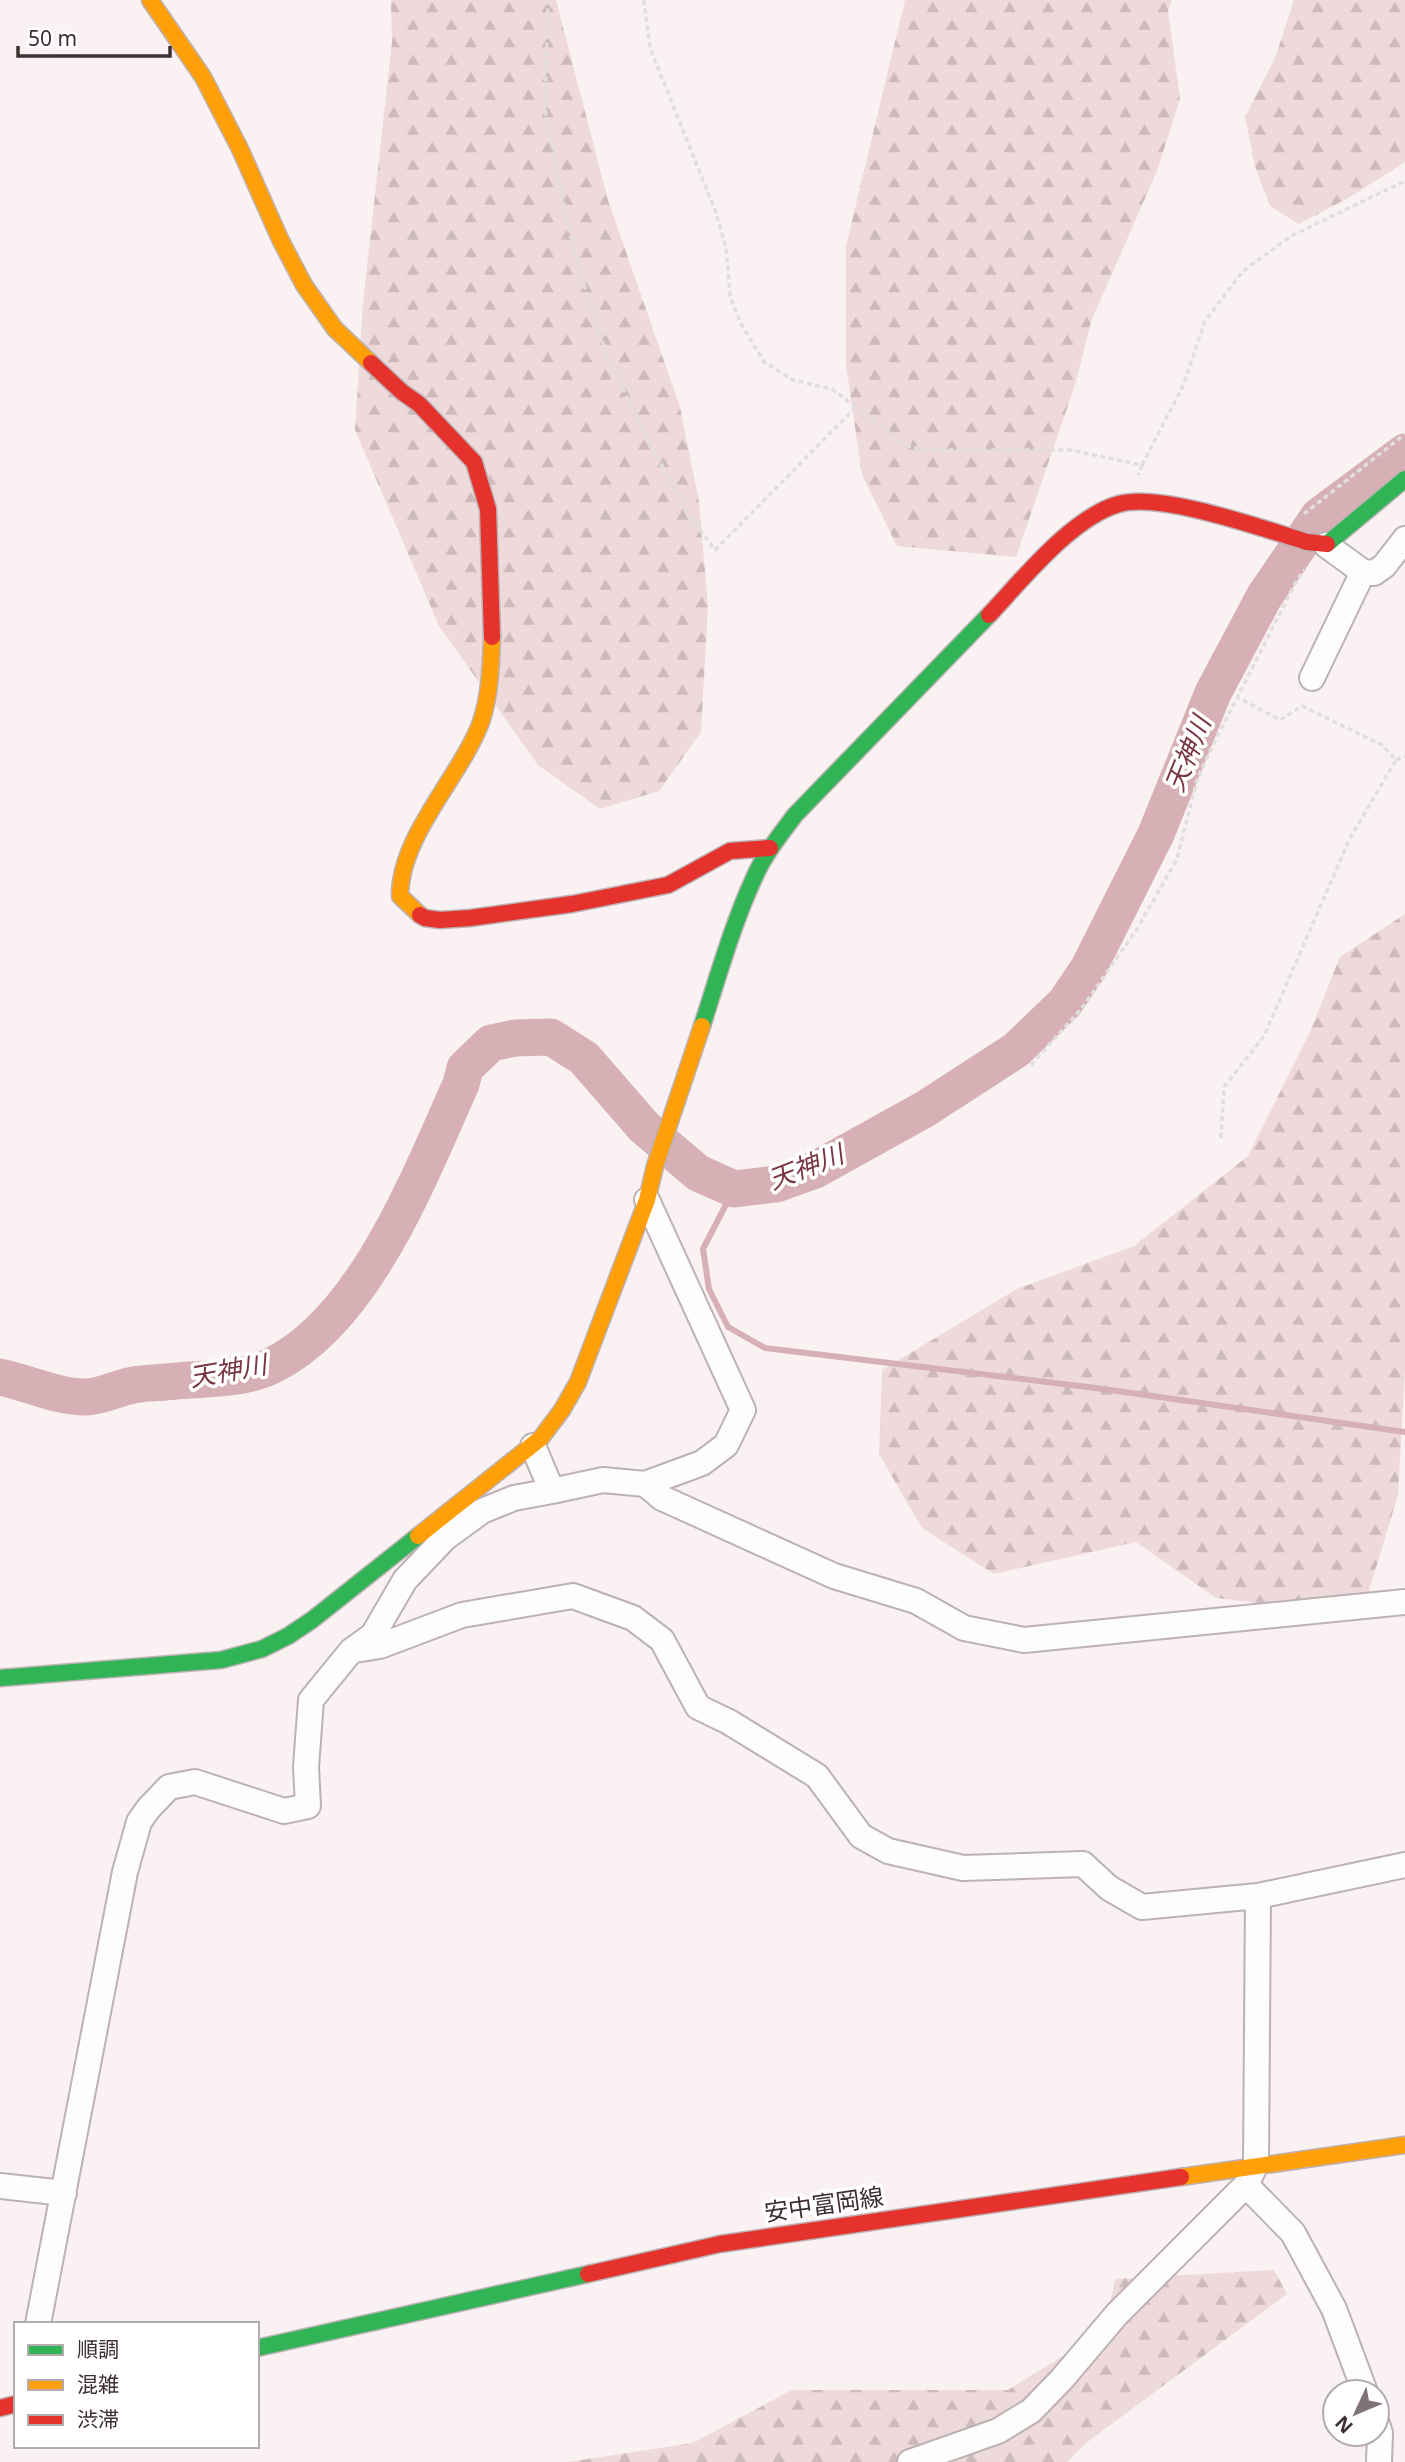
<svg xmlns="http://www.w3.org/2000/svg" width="1405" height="2462" font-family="'Noto Sans','Noto Sans JP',sans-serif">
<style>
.forest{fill:url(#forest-firs)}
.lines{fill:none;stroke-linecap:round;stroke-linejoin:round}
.stream{stroke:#d6b0b4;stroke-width:6}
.river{stroke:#d6b0b4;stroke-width:37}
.street-casing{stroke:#bcb2b3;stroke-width:28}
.fast-casing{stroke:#bcb2b3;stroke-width:19}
.slow-casing{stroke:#bcb2b3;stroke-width:19}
.jam-casing{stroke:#bcb2b3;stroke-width:19}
.path{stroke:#e2dedf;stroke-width:3.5;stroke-dasharray:5 3.5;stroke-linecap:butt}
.street{stroke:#fefdfd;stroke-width:24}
.fast{stroke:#30b455;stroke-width:16}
.slow{stroke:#ff9f0a;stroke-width:16}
.jam{stroke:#e5322d;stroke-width:16}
.labels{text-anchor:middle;stroke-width:7;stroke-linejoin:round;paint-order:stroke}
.street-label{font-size:24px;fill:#3e2f31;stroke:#fff}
.water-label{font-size:26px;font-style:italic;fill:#783742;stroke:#fff}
</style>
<defs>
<pattern id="forest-firs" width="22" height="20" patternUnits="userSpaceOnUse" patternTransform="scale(1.75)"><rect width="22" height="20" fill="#eed9db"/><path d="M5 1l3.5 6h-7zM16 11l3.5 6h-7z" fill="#cdbbbc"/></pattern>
</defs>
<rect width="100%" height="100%" fill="#faf1f2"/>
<!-- forest -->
<path class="forest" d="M391,0H556L608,200L680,407L699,502L708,606L701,732L659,791L600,809L538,765L439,626L355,430L363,303L392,42Z
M905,0H1172L1168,11L1180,99L1157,171L1092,319L1075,385L1016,557L897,546L862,475L846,365V246Z
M1294,0H1405V162L1350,197L1299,224L1270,206L1255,167L1245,117L1275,58Z
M1405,914V1370L1398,1495L1368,1594L1321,1610L1216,1598L1136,1542L994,1574L922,1528L879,1454L882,1370L1017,1289L1134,1246L1248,1156L1310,1032L1340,957Z
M1274,2270L1287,2294L1086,2443L1067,2462H567L693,2443L792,2390H1008L1105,2330L1115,2279Z"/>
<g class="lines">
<!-- stream -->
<path class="stream" d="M734,1189L703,1249L709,1289L728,1327L765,1348L1096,1388L1405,1432"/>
<!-- river -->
<path class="river" d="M0,1377C29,1383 58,1398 88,1397C102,1396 116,1389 129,1386C141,1383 154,1383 166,1382C199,1378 241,1381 271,1366C365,1321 420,1175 461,1084L465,1068L491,1043L515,1038L551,1037L584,1058L644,1127L698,1173L734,1189L776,1184L815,1170L925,1109L1016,1050L1065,1003L1088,969L1156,834L1213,693L1264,597L1319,516L1405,452"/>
<defs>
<path id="street" d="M1326,545L1363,572L1374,573L1384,566L1405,539
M1312,678L1363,572
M533,1446L552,1491L603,1480L645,1484L702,1463L726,1445L743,1410L647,1200
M645,1484L662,1498L834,1576L916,1601L964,1628L1024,1640L1405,1602
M355,1650L380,1646L462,1615L573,1596L633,1618L662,1640L698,1707L729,1722L817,1776L861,1836L888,1851L963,1868L1083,1864L1109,1888L1142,1907L1258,1896
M1246,2185L1293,2233L1334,2309L1365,2392
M0,2186L64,2193
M38,2324L125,1872L139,1822L148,1809L169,1787L195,1782L284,1811L308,1806L306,1767L311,1700L351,1651L373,1635L405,1580L445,1538L482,1511L514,1498L552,1491
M1377,2424L1380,2433L1379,2462
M910,2462L998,2431L1031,2411L1062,2379L1117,2314L1246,2185L1256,2164L1258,1896L1405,1865"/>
<path id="fast" d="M1327,544L1405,479
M702,1026C718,977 732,926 754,878C764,855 780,835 795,815L989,615
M0,1678L221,1660L262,1649L288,1636L312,1620L418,1536
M257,2348L588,2274"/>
<path id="slow" d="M150,0L203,77L240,149L280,239L304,285L335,329L371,363
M420,915L400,896C400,835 460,778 481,722C490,696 491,665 492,637
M418,1536L541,1438L562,1410L578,1382L647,1200L655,1166L702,1026
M1181,2177L1405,2145"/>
<path id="jam" d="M371,363L402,392L419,404L474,462L488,509L492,637
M989,615C1022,580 1072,517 1119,504C1160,492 1264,529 1307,542L1327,544
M420,915L425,918L440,920L470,918L572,904L668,885L730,851L770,848
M588,2274L720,2244L1181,2177
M0,2408L16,2404"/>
</defs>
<!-- street casing -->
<use href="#street" class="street-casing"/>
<!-- fast casing -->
<use href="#fast" class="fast-casing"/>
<!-- slow casing -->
<use href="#slow" class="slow-casing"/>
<!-- jam casing -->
<use href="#jam" class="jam-casing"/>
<!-- path -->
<path class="path" d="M548,0L545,109L568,227L581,276L608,358L650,444L690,516L715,550L857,406
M644,0L650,48L715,210L726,247L730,296L740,322L764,362L793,380L832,389L907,446L925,450H1071L1142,465L1138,475
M1142,465L1183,386L1205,321L1243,271L1293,235L1405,181
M1304,514L1405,434
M1396,760L1405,756
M1031,1065L1082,1008L1137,929L1177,859L1197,780L1207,757L1298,578L1305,570
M1221,1138L1224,1087L1264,1036L1350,838L1396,760L1382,745L1302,706L1280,720L1237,697"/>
<!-- street -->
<use href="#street" class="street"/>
<!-- fast -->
<use href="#fast" class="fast"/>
<!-- slow -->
<use href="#slow" class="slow"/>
<!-- jam -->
<use href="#jam" class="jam"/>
</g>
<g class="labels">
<!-- street labels -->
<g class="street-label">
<text transform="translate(824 2205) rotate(-8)" y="8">安中富岡線</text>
</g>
<!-- water labels -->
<g class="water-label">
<text transform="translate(1188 754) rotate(-68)" y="9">天神川</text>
<text transform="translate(806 1167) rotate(-21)" y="9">天神川</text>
<text transform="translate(228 1371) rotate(-10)" y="9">天神川</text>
</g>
</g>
<!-- legend -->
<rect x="14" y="2322" width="245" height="126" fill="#ffffff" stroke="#b2acad" stroke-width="2"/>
<rect x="28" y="2345" width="35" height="10" fill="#30b455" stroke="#b2acad" stroke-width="2"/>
<text x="77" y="2357" font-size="21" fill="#3e2f31">順調</text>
<rect x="28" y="2380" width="35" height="10" fill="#ff9f0a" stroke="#b2acad" stroke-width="2"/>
<text x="77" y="2392" font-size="21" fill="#3e2f31">混雑</text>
<rect x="28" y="2415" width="35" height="10" fill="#e5322d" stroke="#b2acad" stroke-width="2"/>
<text x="77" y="2427" font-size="21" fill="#3e2f31">渋滞</text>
<!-- north arrow -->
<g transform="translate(1356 2413) rotate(226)"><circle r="33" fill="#ffffff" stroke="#b2acad" stroke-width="2"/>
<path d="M0-5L12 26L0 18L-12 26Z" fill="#807375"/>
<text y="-10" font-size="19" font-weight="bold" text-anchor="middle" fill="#3e2f31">N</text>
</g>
<!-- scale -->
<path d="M18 46v10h152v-10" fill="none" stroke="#3e2f31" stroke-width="3.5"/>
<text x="28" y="46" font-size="21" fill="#3e2f31" stroke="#ffffff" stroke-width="5" paint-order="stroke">50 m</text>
</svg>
